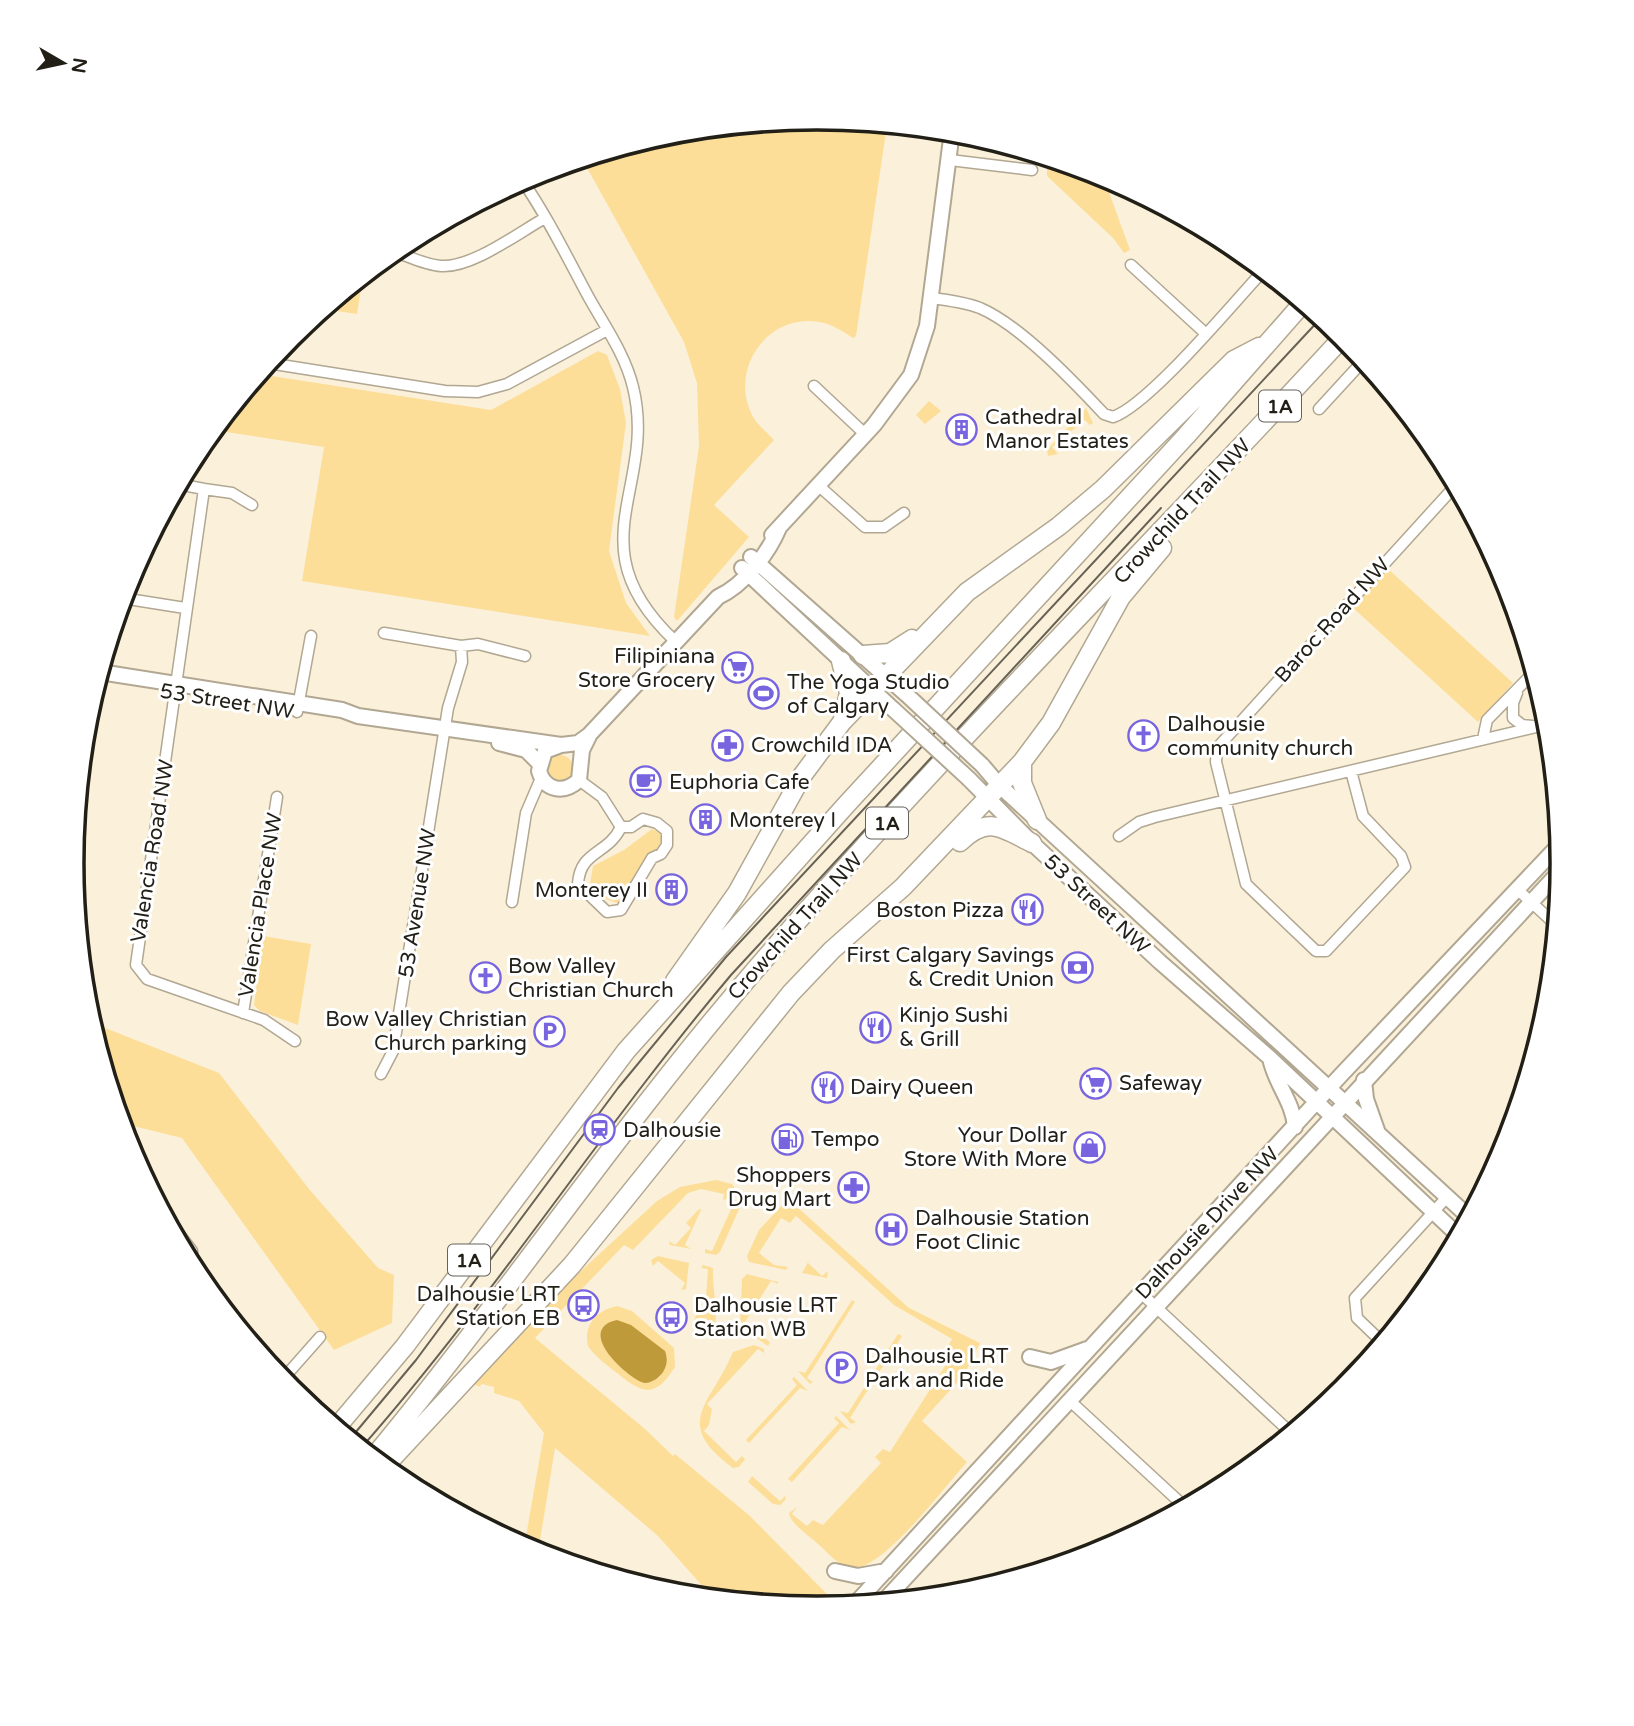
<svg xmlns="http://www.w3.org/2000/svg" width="1634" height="1726" font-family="'Varela Round',sans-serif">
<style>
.green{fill:#fcde99;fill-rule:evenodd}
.water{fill:#bf9a3b}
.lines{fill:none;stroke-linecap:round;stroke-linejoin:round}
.street-casing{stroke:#b1a792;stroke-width:13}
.secondary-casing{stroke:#b1a792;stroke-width:18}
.highway-casing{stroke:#b1a792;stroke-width:21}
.street{stroke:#fff;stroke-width:10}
.secondary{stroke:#fff;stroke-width:14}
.highway{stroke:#fff;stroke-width:18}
.tram{stroke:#676255;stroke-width:2}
.secondary-bridge-casing{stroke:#b1a792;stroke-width:18;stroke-linecap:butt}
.secondary-bridge{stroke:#fff;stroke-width:14}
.labels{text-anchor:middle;stroke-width:6;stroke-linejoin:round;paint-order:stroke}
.shield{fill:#fff;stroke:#64625d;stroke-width:2}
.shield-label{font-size:19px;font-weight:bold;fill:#221f17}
.poi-label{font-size:21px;fill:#221f17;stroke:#fff;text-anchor:start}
.street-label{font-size:21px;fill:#221f17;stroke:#fff}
.rim{fill:none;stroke:#221f17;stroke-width:3.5}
</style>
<rect width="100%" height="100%" fill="#fbf1da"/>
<!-- green -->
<path class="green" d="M817,118L887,125L856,336L853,338C842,331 832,324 819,322C765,313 726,374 755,420C760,427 768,433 774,440L714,505L749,537L677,621L674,617L699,446L697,383L684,342L582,159L672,132Z
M1059,161L1118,183L1109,192L1130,250L1124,253L1113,238L1047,176V167Z
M363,276L357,314L324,309V308Z
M598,351L607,355L620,389L626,423L609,551L626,603L650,636L302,581L324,447L213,430L259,374L491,410Z
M929,401L941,411L925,424L916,415Z
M1086,408L1093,423L1090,425L1085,420L1052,447L1058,454L1048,456L1047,450Z
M1386,567L1513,683L1478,722L1351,606Z
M774,687L769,705L755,701V690Z
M547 768a13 13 0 1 1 26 0a13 13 0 1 1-26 0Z
M652,829L663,834L666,841L620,904L603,898L590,884L593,866L624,850Z
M263,936L311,944L298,1025L260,1011L254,1005Z
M90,1022L219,1073L309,1189L378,1268L394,1275L392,1323L334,1350L182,1138L121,1123Z
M716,1180L732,1184L739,1195L723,1200L724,1194L701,1189L688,1193L633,1250L624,1245L535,1338L645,1429L673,1456L675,1454L750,1516L826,1593L834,1603L832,1607L817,1608L713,1598L658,1536L555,1448L538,1553L524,1548L544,1433L519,1401L494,1393V1387L482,1384L479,1387L473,1383L558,1292L657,1201L680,1187Z
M740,1199V1207L720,1252L716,1255L705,1253V1249L712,1251L732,1207L727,1203Z
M785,1202L795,1205L909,1308L980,1343L964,1375L922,1421L967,1462C946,1485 883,1570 853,1568C839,1567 827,1552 817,1543C809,1536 789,1522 789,1513L797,1507L792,1514L807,1526L813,1520L823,1525L881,1463L875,1457L883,1449L890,1452L954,1352L947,1348L952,1339L894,1305L796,1216L790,1223L781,1218L759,1253L774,1265L788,1267L786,1270L749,1262L747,1256L759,1230Z
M699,1209L708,1212L701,1210L685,1245L691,1249L670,1245L669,1241L675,1245L691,1228L686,1223Z
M658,1256L689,1263L686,1289L681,1290L685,1283L658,1261L653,1266L651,1260Z
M811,1257L808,1263L822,1276L828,1271L827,1278L802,1273Z
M703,1265L713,1268C712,1288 718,1308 715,1328L709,1333L694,1321L696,1315L705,1313L708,1269L701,1268Z
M747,1274L778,1282V1284L771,1281L743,1325L757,1337L761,1336L770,1342L768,1346L740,1327L742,1279Z
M852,1300L855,1302L807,1378L813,1382L810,1384L798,1371L805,1373Z
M617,1306L632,1311L674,1348L675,1367C655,1398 644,1395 617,1373C607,1365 595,1357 588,1346C583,1325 597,1310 617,1306ZM648,1339L667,1356L660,1377L650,1382Z
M898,1334L902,1336L850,1418L856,1422L851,1424L840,1411L848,1413Z
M754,1345L764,1349V1353L758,1349L707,1404L712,1409L709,1425L704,1431L736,1462L742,1456L745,1459L739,1467L733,1468C671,1422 711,1405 733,1352Z
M794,1377L808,1391L800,1388L749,1443L746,1440L797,1385L792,1379Z
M836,1416L850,1430L842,1427L792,1482L788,1479L839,1423L834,1418Z
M752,1476L780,1501L785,1496L786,1499L780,1505L773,1504L748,1482Z"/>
<!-- water -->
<path class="water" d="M617,1320L631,1325L665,1351C668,1359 667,1365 663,1372C660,1377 652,1383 645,1383C632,1382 572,1330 617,1320Z"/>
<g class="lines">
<defs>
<path id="street" d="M950,160L1032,170
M522,180C547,216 567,257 588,296C604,325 625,354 633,387C658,488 573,545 675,641
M393,251C408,256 425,265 441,266C472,268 518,233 545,218
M1131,265L1205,333
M931,298C948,300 964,302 980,308C1020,325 1074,382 1104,414L1113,417C1149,405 1234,302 1264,270
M268,363L445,391L478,392L507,384L607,330
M814,386L866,435
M1319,409L1364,360
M178,484L204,489L136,965L147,979L264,1020L295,1041
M819,486L865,527H884L904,513
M204,489L232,493L252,505
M122,598L185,608
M384,633L461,646L478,644L525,656
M1517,693L1513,703V718L1522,725L1533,726
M297,712L311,636
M1483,739L1487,720L1534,672
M1351,771L1363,816L1401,856L1405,867L1326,951H1316L1246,884L1216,762L1217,748L1456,485
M579,780L602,797L621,827
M643,819L657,823L667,831V845L661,854L652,858L621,910L607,912L578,884C580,850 608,855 621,827H631Z
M1119,836L1139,822L1155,817L1549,724
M1518,890L1556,925
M512,902L526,813L541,778
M243,1013L277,797
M381,1074L393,1051L448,708L462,662L461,646
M163,1213L192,1251L193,1269
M1142,1294L1291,1433
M1383,1343L1357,1318L1355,1298L1447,1197
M282,1380L320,1337
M1069,1400L1185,1507"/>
<path id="secondary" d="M772,535L874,425L911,375L927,326L952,131
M751,557L907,695
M742,568L893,709
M100,672L342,710L358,716L561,745L578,743L589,735L718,597C744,585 768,554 779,528
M499,743L526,750L539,763
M561,745L545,751L539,771C545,791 564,794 579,780L582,750L589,736
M982,765L999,785L1469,1217
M969,779L1032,843L1160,962L1270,1058L1459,1236
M1270,1058C1275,1084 1293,1101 1295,1127
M1364,1080L1366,1099L1378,1133
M1030,1357L1051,1362L1087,1349
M835,1571L858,1576L886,1571
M883,1602L1562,869
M855,1604L1341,1075L1560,844"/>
<path id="highway" d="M863,655L890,653L912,639
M841,661L849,693L843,719
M1022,762V783L1037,820
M960,842C988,815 1002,828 1032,843
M675,981L737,893L802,776L842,722L967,592L1059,526L1103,489L1234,360L1259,347
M336,1428L405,1346L626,1051L846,805L1186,436L1303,303
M373,1458C503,1301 617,1131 750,976C939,755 1147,550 1344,336
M384,1467L572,1265L791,993L832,950L903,887L1022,762L1051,723L1121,597L1162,548"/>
</defs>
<!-- street casing -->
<use href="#street" class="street-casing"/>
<!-- secondary casing -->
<use href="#secondary" class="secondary-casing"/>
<!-- highway casing -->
<use href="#highway" class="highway-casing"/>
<!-- street -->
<use href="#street" class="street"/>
<!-- secondary -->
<use href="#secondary" class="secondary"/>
<!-- highway -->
<use href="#highway" class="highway"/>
<!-- tram -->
<path class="tram" d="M350,1439L416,1360L618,1088L726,957L1321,318
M361,1448C493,1298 602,1128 731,975L1161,508"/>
<defs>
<path id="secondary-bridge" d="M907,695L982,765
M893,709L969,779"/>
</defs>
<!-- secondary-bridge casing -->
<use href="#secondary-bridge" class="secondary-bridge-casing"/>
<!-- secondary-bridge -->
<use href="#secondary-bridge" class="secondary-bridge"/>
</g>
<!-- icons -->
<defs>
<symbol id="building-ring" viewBox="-11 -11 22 22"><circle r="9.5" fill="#fff" stroke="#7964df" stroke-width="1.5"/><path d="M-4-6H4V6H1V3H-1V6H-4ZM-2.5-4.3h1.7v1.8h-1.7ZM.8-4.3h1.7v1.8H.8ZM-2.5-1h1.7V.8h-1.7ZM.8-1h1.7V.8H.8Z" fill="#7964df"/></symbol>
<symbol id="supermarket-ring" viewBox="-11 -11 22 22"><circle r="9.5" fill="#fff" stroke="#7964df" stroke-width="1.5"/><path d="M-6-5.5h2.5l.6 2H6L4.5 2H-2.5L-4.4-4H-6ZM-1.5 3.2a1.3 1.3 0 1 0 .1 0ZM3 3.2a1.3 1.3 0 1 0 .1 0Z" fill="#7964df"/></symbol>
<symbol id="stadium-ring" viewBox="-11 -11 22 22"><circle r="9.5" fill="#fff" stroke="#7964df" stroke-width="1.5"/><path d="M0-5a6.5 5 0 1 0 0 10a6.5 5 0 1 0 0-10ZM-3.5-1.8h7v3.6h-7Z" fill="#7964df"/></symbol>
<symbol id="church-ring" viewBox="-11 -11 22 22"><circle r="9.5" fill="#fff" stroke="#7964df" stroke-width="1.5"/><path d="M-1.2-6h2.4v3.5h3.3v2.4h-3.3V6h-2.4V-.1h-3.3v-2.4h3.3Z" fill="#7964df"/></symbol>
<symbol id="pharmacy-ring" viewBox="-11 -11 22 22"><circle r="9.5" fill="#fff" stroke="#7964df" stroke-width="1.5"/><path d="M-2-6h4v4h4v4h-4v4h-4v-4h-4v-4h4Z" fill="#7964df"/></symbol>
<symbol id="cafe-ring" viewBox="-11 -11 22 22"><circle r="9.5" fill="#fff" stroke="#7964df" stroke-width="1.5"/><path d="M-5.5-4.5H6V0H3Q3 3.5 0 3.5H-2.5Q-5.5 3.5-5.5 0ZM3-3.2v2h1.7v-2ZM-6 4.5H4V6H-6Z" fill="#7964df"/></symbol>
<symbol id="restaurant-ring" viewBox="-11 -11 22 22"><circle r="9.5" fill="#fff" stroke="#7964df" stroke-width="1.5"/><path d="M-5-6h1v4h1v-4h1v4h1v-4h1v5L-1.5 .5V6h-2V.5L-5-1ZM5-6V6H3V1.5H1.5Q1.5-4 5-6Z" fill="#7964df"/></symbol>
<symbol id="bank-ring" viewBox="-11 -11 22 22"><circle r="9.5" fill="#fff" stroke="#7964df" stroke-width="1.5"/><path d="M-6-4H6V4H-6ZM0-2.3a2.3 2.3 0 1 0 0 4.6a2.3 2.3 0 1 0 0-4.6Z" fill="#7964df"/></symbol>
<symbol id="parking-ring" viewBox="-11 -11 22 22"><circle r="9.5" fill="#fff" stroke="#7964df" stroke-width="1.5"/><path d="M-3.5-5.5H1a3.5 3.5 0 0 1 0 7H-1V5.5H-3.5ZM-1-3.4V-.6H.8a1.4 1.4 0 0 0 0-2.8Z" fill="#7964df"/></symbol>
<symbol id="station-ring" viewBox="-11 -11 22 22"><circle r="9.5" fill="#fff" stroke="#7964df" stroke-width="1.5"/><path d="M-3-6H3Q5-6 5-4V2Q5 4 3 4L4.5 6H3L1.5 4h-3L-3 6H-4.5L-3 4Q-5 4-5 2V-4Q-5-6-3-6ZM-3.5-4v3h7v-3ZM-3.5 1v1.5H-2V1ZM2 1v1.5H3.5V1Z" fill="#7964df"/></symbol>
<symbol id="fuel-ring" viewBox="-11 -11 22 22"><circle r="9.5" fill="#fff" stroke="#7964df" stroke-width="1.5"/><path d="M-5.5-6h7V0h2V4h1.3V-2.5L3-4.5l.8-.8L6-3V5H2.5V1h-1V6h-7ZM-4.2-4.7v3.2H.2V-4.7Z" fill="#7964df"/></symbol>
<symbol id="shop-ring" viewBox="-11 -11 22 22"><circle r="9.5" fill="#fff" stroke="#7964df" stroke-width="1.5"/><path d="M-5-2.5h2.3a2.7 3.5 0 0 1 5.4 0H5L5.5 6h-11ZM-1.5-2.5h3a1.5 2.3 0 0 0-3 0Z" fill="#7964df"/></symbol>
<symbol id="hospital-ring" viewBox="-11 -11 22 22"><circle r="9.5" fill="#fff" stroke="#7964df" stroke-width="1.5"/><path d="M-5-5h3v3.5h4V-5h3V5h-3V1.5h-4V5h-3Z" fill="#7964df"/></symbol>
<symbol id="bus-ring" viewBox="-11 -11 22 22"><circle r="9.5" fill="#fff" stroke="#7964df" stroke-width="1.5"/><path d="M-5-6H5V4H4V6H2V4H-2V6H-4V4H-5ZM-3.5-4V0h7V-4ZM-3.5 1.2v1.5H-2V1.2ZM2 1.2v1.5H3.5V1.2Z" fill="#7964df"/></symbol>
</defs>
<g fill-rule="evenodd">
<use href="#building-ring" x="944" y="412" width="35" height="35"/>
<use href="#supermarket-ring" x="720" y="650" width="35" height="35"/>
<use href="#stadium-ring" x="746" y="676" width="35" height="35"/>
<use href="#church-ring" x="1126" y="718" width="35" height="35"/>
<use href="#pharmacy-ring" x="710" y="728" width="35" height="35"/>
<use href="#cafe-ring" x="628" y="764" width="35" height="35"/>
<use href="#building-ring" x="688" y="802" width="35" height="35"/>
<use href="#building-ring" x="654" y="872" width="35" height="35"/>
<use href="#restaurant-ring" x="1010" y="892" width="35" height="35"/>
<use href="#bank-ring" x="1060" y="950" width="35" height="35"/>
<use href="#church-ring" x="468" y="960" width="35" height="35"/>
<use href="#restaurant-ring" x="858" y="1010" width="35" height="35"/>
<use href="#parking-ring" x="532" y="1014" width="35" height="35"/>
<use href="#supermarket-ring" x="1078" y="1066" width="35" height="35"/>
<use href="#restaurant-ring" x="810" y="1070" width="35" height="35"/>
<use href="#station-ring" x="582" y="1112" width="35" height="35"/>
<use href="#fuel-ring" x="770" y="1122" width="35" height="35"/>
<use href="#shop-ring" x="1072" y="1130" width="35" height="35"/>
<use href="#pharmacy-ring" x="836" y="1170" width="35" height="35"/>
<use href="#hospital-ring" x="874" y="1212" width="35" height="35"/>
<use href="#bus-ring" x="566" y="1288" width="35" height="35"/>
<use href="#bus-ring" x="654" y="1300" width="35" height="35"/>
<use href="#parking-ring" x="824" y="1350" width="35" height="35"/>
</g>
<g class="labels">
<!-- shield labels -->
<g class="shield">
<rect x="1259" y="390.5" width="42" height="31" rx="5"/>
<rect x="866" y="807.5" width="42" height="31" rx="5"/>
<rect x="448" y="1244.5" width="42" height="31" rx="5"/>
</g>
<g class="shield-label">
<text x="1280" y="413">1A</text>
<text x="887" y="830">1A</text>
<text x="469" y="1267">1A</text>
</g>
<!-- poi labels -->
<g class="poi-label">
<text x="985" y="424">Cathedral<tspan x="985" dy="24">Manor Estates</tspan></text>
<text x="715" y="663" text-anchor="end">Filipiniana<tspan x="715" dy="24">Store Grocery</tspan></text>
<text x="787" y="689">The Yoga Studio<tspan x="787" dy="24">of Calgary</tspan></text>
<text x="1167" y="731">Dalhousie<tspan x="1167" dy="24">community church</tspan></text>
<text x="751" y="752">Crowchild IDA</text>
<text x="669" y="789">Euphoria Cafe</text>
<text x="729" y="827">Monterey I</text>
<text x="648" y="897" text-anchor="end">Monterey II</text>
<text x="1004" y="917" text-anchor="end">Boston Pizza</text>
<text x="1054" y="962" text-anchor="end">First Calgary Savings<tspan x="1054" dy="24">&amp; Credit Union</tspan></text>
<text x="508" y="973">Bow Valley<tspan x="508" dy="24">Christian Church</tspan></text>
<text x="899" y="1022">Kinjo Sushi<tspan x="899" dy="24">&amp; Grill</tspan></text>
<text x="527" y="1026" text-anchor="end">Bow Valley Christian<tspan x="527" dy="24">Church parking</tspan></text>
<text x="1119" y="1090">Safeway</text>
<text x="850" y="1094">Dairy Queen</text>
<text x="623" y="1137">Dalhousie</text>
<text x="1067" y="1142" text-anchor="end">Your Dollar<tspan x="1067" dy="24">Store With More</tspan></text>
<text x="811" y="1146">Tempo</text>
<text x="831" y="1182" text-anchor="end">Shoppers<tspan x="831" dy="24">Drug Mart</tspan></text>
<text x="915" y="1225">Dalhousie Station<tspan x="915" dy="24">Foot Clinic</tspan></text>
<text x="560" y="1301" text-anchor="end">Dalhousie LRT<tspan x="560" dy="24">Station EB</tspan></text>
<text x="694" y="1312">Dalhousie LRT<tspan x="694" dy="24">Station WB</tspan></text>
<text x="865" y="1363">Dalhousie LRT<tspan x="865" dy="24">Park and Ride</tspan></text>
</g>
<!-- street labels -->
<g class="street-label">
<text transform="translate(1182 511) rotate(-47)" y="7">Crowchild Trail NW</text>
<text transform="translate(1332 620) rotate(-48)" y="7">Baroc Road NW</text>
<text transform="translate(227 701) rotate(9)" y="7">53 Street NW</text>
<text transform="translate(152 851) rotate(-81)" y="7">Valencia Road NW</text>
<text transform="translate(417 903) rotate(-81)" y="7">53 Avenue NW</text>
<text transform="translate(1097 904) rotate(43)" y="7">53 Street NW</text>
<text transform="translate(260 905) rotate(-81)" y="7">Valencia Place NW</text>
<text transform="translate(795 926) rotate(-48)" y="7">Crowchild Trail NW</text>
<text transform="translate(1207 1223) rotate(-47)" y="7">Dalhousie Drive NW</text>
</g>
</g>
<!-- crop -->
<path d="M0 0H1634V1726H0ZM84 863a733 733 0 1 1 1466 0a733 733 0 1 1-1466 0Z" fill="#fff" fill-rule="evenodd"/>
<path class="rim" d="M84 863a733 733 0 1 1 1466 0a733 733 0 1 1-1466 0Z"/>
<!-- north arrow -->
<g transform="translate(63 63) rotate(99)" stroke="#ffffff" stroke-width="5" paint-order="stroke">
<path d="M0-5L12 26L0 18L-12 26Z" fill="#221f17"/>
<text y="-10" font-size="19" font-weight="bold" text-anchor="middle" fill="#221f17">N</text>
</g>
</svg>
